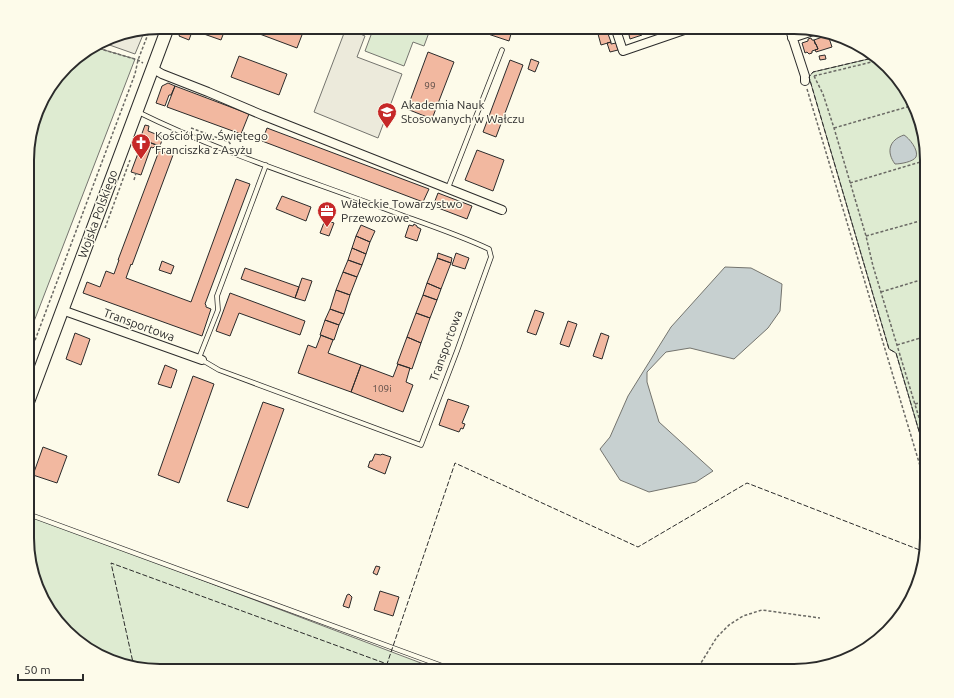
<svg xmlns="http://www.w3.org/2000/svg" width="954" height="698" font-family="Ubuntu,sans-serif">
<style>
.green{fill:#deebd1;stroke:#74746e}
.parking{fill:#eceadb;stroke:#74746e}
.water{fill:#c7d0d0;stroke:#74746e}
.building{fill:#f2b8a0;stroke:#2b2b2b}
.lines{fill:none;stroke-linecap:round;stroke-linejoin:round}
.lane-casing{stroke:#2b2b2b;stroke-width:5.5}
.street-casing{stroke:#2b2b2b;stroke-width:10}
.primary-casing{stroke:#2b2b2b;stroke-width:14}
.path{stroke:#6a6964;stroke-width:1.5;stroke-dasharray:3 2;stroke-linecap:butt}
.lane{stroke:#fdfbea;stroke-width:4}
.street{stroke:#fdfbea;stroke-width:8}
.primary{stroke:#fdfbea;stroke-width:12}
.fence{stroke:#2b2b2b;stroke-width:1;stroke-dasharray:5 2;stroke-linecap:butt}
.labels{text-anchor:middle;stroke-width:3;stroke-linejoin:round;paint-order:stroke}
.number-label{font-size:10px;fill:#5d4e48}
.poi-label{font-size:12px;fill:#2b2b2b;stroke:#fdfbea;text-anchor:start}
.street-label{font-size:12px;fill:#2b2b2b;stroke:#fdfbea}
.rim{fill:none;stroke:#2b2b2b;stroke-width:2}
</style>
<rect width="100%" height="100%" fill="#fdfbea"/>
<!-- green -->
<path class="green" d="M374,27H431L424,46L413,42L404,66L365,51Z
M94,47L135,59L28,337V143L41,101L72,60Z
M877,57L913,101L927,152V480L922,463L926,455L896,353L889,349L809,77L813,72Z
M28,514L442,671H152L109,661L79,643L45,604L28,555Z"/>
<!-- parking -->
<path class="parking" d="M346,28L365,36L357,57L402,74L378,138L314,112Z
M145,30L135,54L101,42L109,37Z"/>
<!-- water -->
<path class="water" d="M904,135C909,138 919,150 916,157C913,162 900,164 895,164C886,152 889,140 904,135Z
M725,267L751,268L782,284L780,311L768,328L734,359L690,348L666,352L647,372V382L659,422L713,471L696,482L649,492L620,480L600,449L610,437L628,396L671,327Z"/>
<!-- building -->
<path class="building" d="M182,27L193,29L189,40L179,36Z
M203,27H226L221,40L201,33Z
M250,27H305L297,48L249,30Z
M493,27H503L502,30L492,28Z
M503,27H513L511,34L502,30Z
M596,27H606L607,31L598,34Z
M627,27H641L642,35L630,39Z
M492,28L502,30L511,34L509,41L488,34Z
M607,31L611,42L601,45L598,34Z
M828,35L832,47L816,52L815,50L818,49L814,40Z
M811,38L812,40H814L815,44H816L818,49L812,51V53L809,54L807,52L805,53L802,43L808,41V39Z
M611,42V44L616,43L618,50L610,52L607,43Z
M857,44L861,47L862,50L857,51L856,47L857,46Z
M428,52L454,62L432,119L407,109Z
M825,55L826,59L820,60L819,56Z
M239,56L287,74L279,95L231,77Z
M531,59L539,62L535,72L528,69Z
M510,60L523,65L496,137L483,132Z
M168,83L175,86L171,95H169L165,106L156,103L162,86Z
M175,86L249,114L241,134L167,107Z
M145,125L149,126L148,131L163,137L160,146L140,139Z
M267,128L429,189L423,202L262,141Z
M143,140L156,145L153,148L151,147L141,175L131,172Z
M477,150L504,160L493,191L465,180Z
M159,151L173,155L132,265L131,264L126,278L191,302L236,179L250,184L205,304L206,305V307L211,309L202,336L83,293L87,282L100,287L106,271L114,274L119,260H118Z
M438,193L472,206L467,219L433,206Z
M282,196L311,207L306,221L276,209Z
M325,220L334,223L329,236L320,233Z
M414,224L417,226V227L421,229L417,241L405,237L409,225L413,226Z
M361,225L375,231L370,242L356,236Z
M356,236L370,242L366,254L352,248Z
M352,248L366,254L362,265L348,260Z
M438,253L452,258L451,263L437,258Z
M456,253L469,258L465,269L452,265Z
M437,258L451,263L441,289L427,283Z
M348,260L362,265L357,277L343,272Z
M162,261L174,266L171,274L159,270Z
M245,268L299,287L295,298L241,279Z
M343,272L357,277L350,295L336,290Z
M302,278L312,281L305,301L295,298Z
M427,283L441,289L437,300L423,295Z
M336,290L350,295L344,314L330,309Z
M230,293L305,321L300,335L239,313L230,336L216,331Z
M423,295L437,300L430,318L416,313Z
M330,309L344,314L339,325L325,320Z
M535,310L544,313L536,335L527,332Z
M416,313L430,318L421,343L407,337Z
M325,320L339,325L334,340L320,335Z
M568,321L577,324L569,347L560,344Z
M75,333L90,339L81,365L66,359Z
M601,333L609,336L602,359L593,356Z
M321,335L333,340L328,353L361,365L351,392L298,373L308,345L316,348Z
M407,337L421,343L412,369L397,364Z
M398,364L410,368L406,382L413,385L403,412L351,392L361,365L393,377Z
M165,365L177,370L171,388L158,384Z
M193,376L214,384L179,483L158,475Z
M448,399L469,406L462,423L465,424L463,429L461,428L459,432L439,425Z
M263,402L284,409L248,508L227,501Z
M43,447L67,456L57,483L33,475Z
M375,454L381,455L382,454L391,457L385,474L368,467L370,461H372Z
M376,566L380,567L377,575L373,573Z
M380,591L399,597L393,616L374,610Z
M349,594L352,597L349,608L343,606L347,595Z"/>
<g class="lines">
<defs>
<path id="lane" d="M138,112C223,154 315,182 404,216C432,226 461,236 489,249L491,257L457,351L421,445L219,370L202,360
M448,188L502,50
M199,358L218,310L217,296L266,165
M28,514L456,671"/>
<path id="street" d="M615,27L623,51L693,27
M789,27L805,76V81
M792,38L816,30
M152,68L162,74L208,92L262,115L502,210
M62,310L202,360"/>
<path id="primary" d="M28,402L168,27"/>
</defs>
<!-- lane casing -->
<use href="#lane" class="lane-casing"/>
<!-- street casing -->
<use href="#street" class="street-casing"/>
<!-- primary casing -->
<use href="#primary" class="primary-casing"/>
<!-- path -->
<path class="path" d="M94,47L138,60L143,63
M814,76L823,94L834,128L866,236L873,266L927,444
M814,76L880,60
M807,89L927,489
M191,128L229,142L231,145
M834,128L914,105
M134,180L136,173
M850,183L927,160
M105,228L130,160
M866,236L927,219
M881,292L927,278
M897,345L927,336
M28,359L135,74L138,60L150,29
M915,404L927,401
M696,671L717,637L729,625L743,616L762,610L820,618"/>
<!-- lane -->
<use href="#lane" class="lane"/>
<!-- street -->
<use href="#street" class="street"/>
<!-- primary -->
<use href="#primary" class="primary"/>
<!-- fence -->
<path class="fence" d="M877,57L813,72L809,77L889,349L896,353L926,455L922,463L927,480
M134,667L111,563L387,664L455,463L638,547L747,483L925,552"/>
</g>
<!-- icons -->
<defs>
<symbol id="university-pin" viewBox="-11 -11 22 30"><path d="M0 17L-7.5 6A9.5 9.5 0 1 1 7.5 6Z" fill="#c62828" stroke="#fdfbea"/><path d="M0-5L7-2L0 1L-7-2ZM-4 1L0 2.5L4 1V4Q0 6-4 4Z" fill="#fff"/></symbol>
<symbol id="church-pin" viewBox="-11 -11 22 30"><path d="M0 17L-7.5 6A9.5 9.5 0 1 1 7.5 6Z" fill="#c62828" stroke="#fdfbea"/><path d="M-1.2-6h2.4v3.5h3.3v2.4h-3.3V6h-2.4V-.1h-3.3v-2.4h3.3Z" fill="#fff"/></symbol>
<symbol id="office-pin" viewBox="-11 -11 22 30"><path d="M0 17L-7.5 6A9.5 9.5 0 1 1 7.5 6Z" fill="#c62828" stroke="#fdfbea"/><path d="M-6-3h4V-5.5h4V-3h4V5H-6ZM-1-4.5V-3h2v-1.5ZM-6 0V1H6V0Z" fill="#fff"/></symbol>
</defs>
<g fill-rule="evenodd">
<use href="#university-pin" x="376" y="101" width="22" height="30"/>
<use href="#church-pin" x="130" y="132" width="22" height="30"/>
<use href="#office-pin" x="316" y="200" width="22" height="30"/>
</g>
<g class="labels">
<!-- number labels -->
<g class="number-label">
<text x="430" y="89">99</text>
<text x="382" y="392">109i</text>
</g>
<!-- poi labels -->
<g class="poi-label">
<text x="401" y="109">Akademia Nauk<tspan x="401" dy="14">Stosowanych w Wałczu</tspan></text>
<text x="155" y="140">Kościół pw. Świętego<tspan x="155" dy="14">Franciszka z Asyżu</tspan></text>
<text x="341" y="208">Wałeckie Towarzystwo<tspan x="341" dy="14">Przewozowe</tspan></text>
</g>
<!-- street labels -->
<g class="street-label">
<text transform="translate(98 214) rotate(-70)" y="4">Wojska Polskiego</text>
<text transform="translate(139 325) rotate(20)" y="4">Transportowa</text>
<text transform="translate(446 346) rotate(-70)" y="4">Transportowa</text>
</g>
</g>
<!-- crop -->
<path d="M0 0H954V698H0ZM160 34H794A126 126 0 0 1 920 160V538A126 126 0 0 1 794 664H160A126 126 0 0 1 34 538V160A126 126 0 0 1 160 34Z" fill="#fdfbea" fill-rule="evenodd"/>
<path class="rim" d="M160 34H794A126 126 0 0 1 920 160V538A126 126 0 0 1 794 664H160A126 126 0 0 1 34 538V160A126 126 0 0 1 160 34Z"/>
<!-- scale -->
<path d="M18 674v6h65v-6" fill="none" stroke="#2b2b2b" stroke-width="2"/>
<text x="24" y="674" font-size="12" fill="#2b2b2b" stroke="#fdfbea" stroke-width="3" paint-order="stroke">50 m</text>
</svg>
